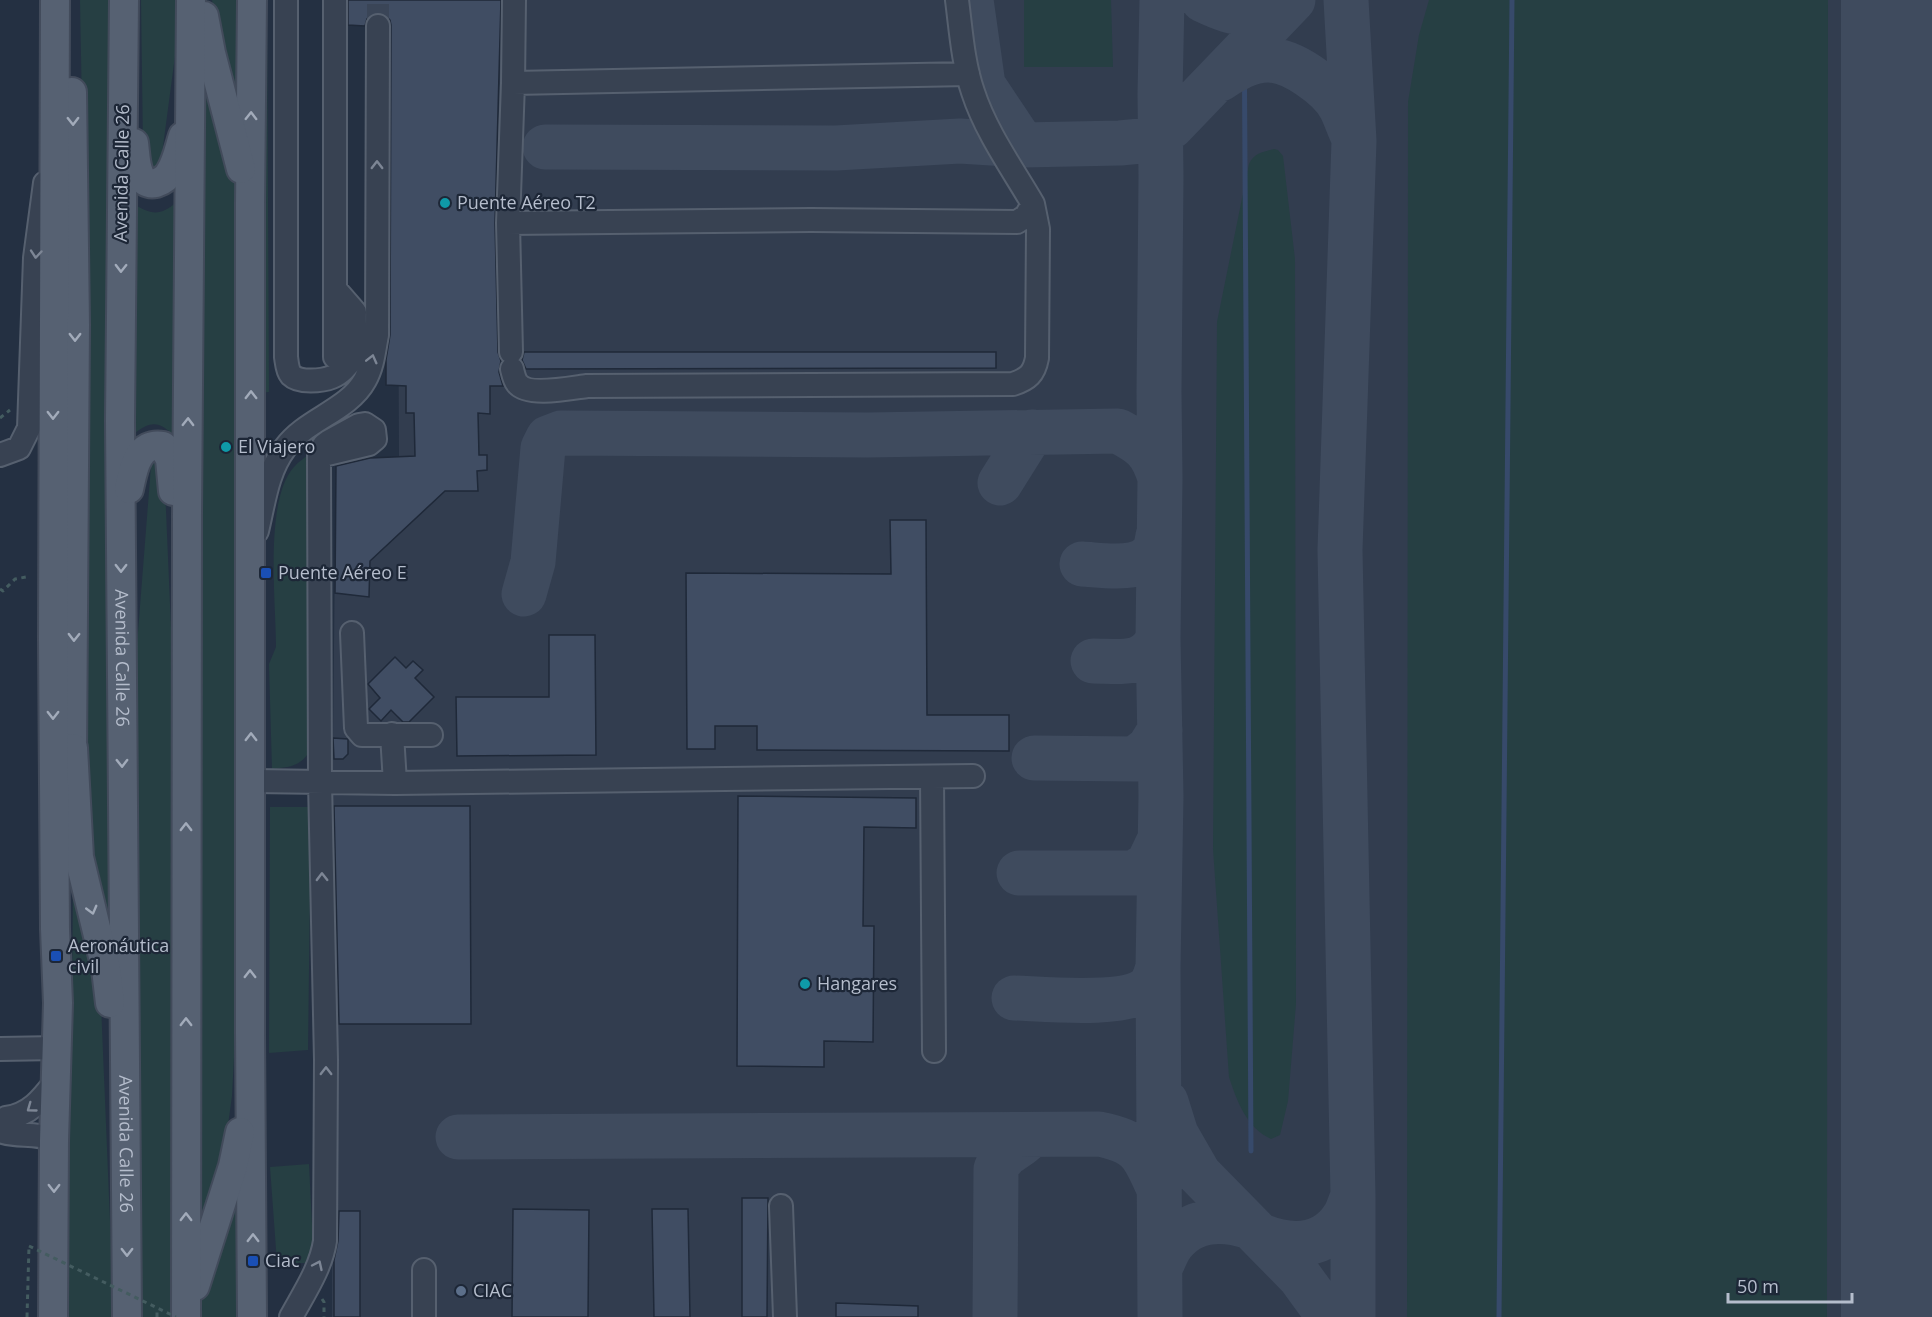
<svg xmlns="http://www.w3.org/2000/svg" width="1932" height="1317" font-family="'Open Sans',sans-serif">
<style>
.airport{fill:#323d4f}
.green{fill:#263f43}
.lines{fill:none;stroke-linecap:round;stroke-linejoin:round}
.stream{stroke:#374a6b;stroke-width:5}
.taxiway{stroke:#3f4b5e;stroke-width:45}
.runway{stroke:#3f4b5e;stroke-width:112}
.building{fill:#404d63;stroke:#1f2939;stroke-width:1.5}
.minor-tunnel{stroke:#3a4557;stroke-width:22;stroke-dasharray:22 11;stroke-linecap:butt}
.minor-casing{stroke:#56606f;stroke-width:26}
.major-casing{stroke:#424b5b;stroke-width:32}
.path{stroke:#445c60;stroke-width:3;stroke-dasharray:4.5 4.5;stroke-linecap:butt}
.minor{stroke:#384252;stroke-width:22}
.major{stroke:#566172;stroke-width:28}
.path-bridge{stroke:#445c60;stroke-width:3;stroke-dasharray:4.5 4.5;stroke-linecap:butt}
.oneway{stroke:#a2abba}
.oneway2{stroke:#7d8695}
.culture-dot{fill:#0f9aa8;stroke:#1d2737;stroke-width:2}
.transit-dot{fill:#1a4fb4;stroke:#1d2737;stroke-width:2}
.service-dot{fill:#5c6f8a;stroke:#1d2737;stroke-width:2}
.labels{text-anchor:middle;stroke-width:4.5;stroke-linejoin:round;paint-order:stroke}
.street-label{font-size:18px;fill:#b5bdcc;stroke:#1d2737}
.poi-label{font-size:18px;fill:#b5bdcc;stroke:#1d2737;text-anchor:start}
</style>
<rect width="100%" height="100%" fill="#243042"/>
<!-- airport -->
<path class="airport" d="M397,0H1932V1317H332L333,738L336,458L399,457Z"/>
<!-- green -->
<path class="green" d="M80,0H109L107,463L110,940L88,843L84,769L85,277Z
M141,0H175V56L162,154L156,169L147,168L143,148Z
M212,0H240V127L221,51Z
M260,0H267L269,392L259,393Z
M1024,0H1111L1113,67H1024Z
M1429,0H1828L1827,1317H1407L1408,102L1419,35Z
M202,58L240,201L239,962L232,1096L222,1168L196,1247Z
M1274,149L1278,150L1283,156L1295,259L1296,1004L1288,1101L1280,1135L1271,1139C1246,1127 1237,1101 1229,1077L1213,849L1217,322L1249,164C1254,153 1263,152 1274,149Z
M178,201V440C160,420 151,419 130,437L132,203C152,215 159,217 178,201Z
M312,452L309,752C300,767 288,767 272,769L269,664L276,647C276,602 264,500 294,467C299,461 306,457 312,452Z
M158,459L164,464L175,721L176,1317H138L135,670L151,466Z
M270,807H311L308,1050L269,1053Z
M73,878L100,980L114,1317H64L65,1158L72,1019Z
M244,1163L242,1317H196V1309Z
M309,1164L313,1245L308,1263H277L270,1167Z"/>
<g class="lines">
<!-- stream -->
<path class="stream" d="M1244,0L1251,1151
M1499,1317L1512,0"/>
<!-- taxiway -->
<path class="taxiway" d="M971,0L983,85L1023,145
M1203,0C1241,18 1253,17 1290,0
M1346,0L1354,141L1340,550L1353,1196V1317
M1220,79C1234,70 1250,60 1268,60C1292,60 1330,87 1341,108C1345,116 1348,125 1352,134
M545,147L836,148L960,141L1023,145L1120,143L1151,140L1172,126L1293,0
M1000,483L1032,432
M1082,564C1102,565 1137,572 1152,554C1156,549 1157,542 1158,536
M524,594L533,562L543,448L548,438L561,433L868,435L1118,431C1143,444 1152,451 1160,478
M1093,661C1119,661 1147,667 1158,638
M1034,758L1135,759L1149,748L1160,730
M1019,873H1134L1148,864L1159,841
M1014,998C1045,999 1126,1007 1148,988C1154,982 1156,974 1158,967
M1166,1102L1176,1134L1199,1174L1300,1277L1329,1317
M458,1137L1099,1134C1138,1142 1143,1152 1158,1187
M1261,1236C1291,1248 1324,1249 1344,1217C1348,1211 1350,1202 1353,1196
M1160,1268C1164,1260 1167,1250 1173,1243C1193,1218 1223,1218 1250,1227
M995,1317L996,1169C1004,1149 1021,1149 1030,1135
M1160,1317L1158,967L1161,796L1158,638L1160,478L1159,392L1161,177L1160,94L1162,0"/>
<!-- runway -->
<path class="runway" d="M1897,1317V0"/>
</g>
<!-- building -->
<path class="building" d="M348,0H501L495,223L498,352L501,361L499,372L503,386H490V414L478,413L479,455H487V470L477,471L478,491H445L370,561L369,597L335,593L336,466L370,458L415,456L414,413H406V386L386,385V360L390,335L391,25L390,20L385,15L377,13L371,15L367,19L365,26L348,25Z
M524,352H996V368L526,369L522,360Z
M890,520H926L927,715H1009V751L757,750V726H715V749H687L686,573L891,574Z
M549,635H595L596,755L457,756L456,697H549Z
M395,657L406,668L413,661L423,670L415,678L434,697L409,722H403L391,710L381,721L369,709L380,698L368,684Z
M333,738L348,739V754L343,759H334Z
M738,796L916,798V828L864,827L863,926H874L873,1042L824,1041V1067L737,1066Z
M334,806H470L471,1024H339Z
M742,1198H768L767,1317H742Z
M513,1209L589,1210L588,1317H512Z
M652,1209H688L690,1317H654Z
M339,1211H360V1317H334V1260L338,1241Z
M836,1303L918,1306V1317H836Z"/>
<g class="lines">
<!-- minor-tunnel -->
<path class="minor-tunnel" d="M378,26V0"/>
<defs>
<path id="minor" d="M286,0V357C287,363 287,370 291,375C299,383 322,381 332,377C340,374 348,366 352,358C358,346 354,326 355,312L335,289
M335,0V357
M513,83L968,74
M508,223L811,220L1017,222L1026,216L1033,204
M511,352L508,223L513,83L514,0
M512,369C513,373 514,379 517,383C527,397 571,388 587,386L1013,384C1028,379 1034,374 1037,358L1038,229L1033,204C1012,168 986,132 973,92C963,63 961,31 957,0
M0,455L19,448L29,428L35,258L45,183
M257,531C264,502 267,472 285,448C306,419 348,411 365,380C373,366 374,350 377,335L378,26
M352,633L356,728L362,735H431
M392,734L395,783
M932,777L934,1051
M251,781L395,783L973,776
M0,1049L57,1048
M0,1125L6,1118C30,1115 42,1099 56,1081
M0,1131C17,1138 37,1131 54,1141
M781,1206L785,1317
M424,1270V1317
M291,1317C304,1293 321,1268 325,1241L326,1060L320,782L319,456L324,445L328,442L359,425L365,424L374,430L375,439L369,444L319,456"/>
<g id="major">
<path id="s1" d="M124,0L120,421L127,1317"/>
<path d="M252,0L250,203V1033L252,1317"/>
<path d="M204,16L211,53L241,169"/>
<path d="M72,92L75,325L72,757"/>
<path d="M134,143C136,157 135,187 156,183C162,181 167,178 170,172C177,161 179,148 183,136"/>
<path d="M129,489C133,471 137,441 163,446L170,459L173,491"/>
<path d="M73,748L79,857L106,969L110,1003"/>
<path d="M195,1286L233,1166L240,1132"/>
<path d="M53,1317L54,1141L58,1003L55,929L53,640L55,0"/>
<path d="M186,1317L187,515L191,0"/>
</g>
</defs>
<!-- minor casing -->
<use href="#minor" class="minor-casing"/>
<!-- major casing -->
<use href="#major" class="major-casing"/>
<!-- path -->
<path class="path" d="M0,418L10,410
M0,589L3,591L15,579L26,577
M322,1299L324,1302V1317
M27,1317L29,1246
M157,1317V1308"/>
<!-- minor -->
<use href="#minor" class="minor"/>
<!-- major -->
<use href="#major" class="major"/>
<!-- path-bridge -->
<path class="path-bridge" d="M29,1246L176,1317"/>
</g>
<!-- one-way arrows -->
<defs><path id="oneway-chevron" d="M-2-3.5L2.5 0L-2 3.5" fill="none" stroke-width="1.6" stroke-linecap="round" stroke-linejoin="round" transform="scale(1.5)"/></defs>
<g class="oneway">
<use href="#oneway-chevron" transform="translate(251 116) rotate(-89)"/>
<use href="#oneway-chevron" transform="translate(73 121) rotate(89)"/>
<use href="#oneway-chevron" transform="translate(121 268) rotate(91)"/>
<use href="#oneway-chevron" transform="translate(75 337) rotate(90)"/>
<use href="#oneway-chevron" transform="translate(251 395) rotate(-90)"/>
<use href="#oneway-chevron" transform="translate(53 415) rotate(90)"/>
<use href="#oneway-chevron" transform="translate(188 422) rotate(-89)"/>
<use href="#oneway-chevron" transform="translate(121 568) rotate(90)"/>
<use href="#oneway-chevron" transform="translate(74 637) rotate(91)"/>
<use href="#oneway-chevron" transform="translate(53 715) rotate(90)"/>
<use href="#oneway-chevron" transform="translate(251 737) rotate(-90)"/>
<use href="#oneway-chevron" transform="translate(122 763) rotate(89)"/>
<use href="#oneway-chevron" transform="translate(186 827) rotate(-90)"/>
<use href="#oneway-chevron" transform="translate(92 910) rotate(75)"/>
<use href="#oneway-chevron" transform="translate(250 974) rotate(-90)"/>
<use href="#oneway-chevron" transform="translate(186 1022) rotate(-90)"/>
<use href="#oneway-chevron" transform="translate(54 1188) rotate(90)"/>
<use href="#oneway-chevron" transform="translate(186 1217) rotate(-90)"/>
<use href="#oneway-chevron" transform="translate(253 1238) rotate(-90)"/>
<use href="#oneway-chevron" transform="translate(127 1252) rotate(90)"/>
</g>
<g class="oneway2">
<use href="#oneway-chevron" transform="translate(377 165) rotate(-90)"/>
<use href="#oneway-chevron" transform="translate(36 254) rotate(95)"/>
<use href="#oneway-chevron" transform="translate(372 359) rotate(-76)"/>
<use href="#oneway-chevron" transform="translate(322 877) rotate(-91)"/>
<use href="#oneway-chevron" transform="translate(326 1071) rotate(-90)"/>
<use href="#oneway-chevron" transform="translate(31 1108) rotate(144)"/>
<use href="#oneway-chevron" transform="translate(318 1265) rotate(-65)"/>
</g>
<!-- markers -->
<g class="culture-dot">
<circle cx="445" cy="203" r="6"/>
<circle cx="226" cy="447" r="6"/>
<circle cx="805" cy="984" r="6"/>
</g>
<g class="transit-dot">
<rect x="260" y="567" width="12" height="12" rx="3"/>
<rect x="50" y="950" width="12" height="12" rx="3"/>
<rect x="247" y="1255" width="12" height="12" rx="3"/>
</g>
<circle class="service-dot" cx="461" cy="1291" r="6"/>
<g class="labels">
<!-- street labels -->
<g class="street-label">
<text transform="translate(122 173) rotate(-89)" y="6">Avenida Calle 26</text>
<text dy="6" stroke="none"><textPath href="#s1" startOffset="658">Avenida Calle 26</textPath></text>
<text dy="6" stroke="none"><textPath href="#s1" startOffset="1144">Avenida Calle 26</textPath></text>
</g>
<!-- poi labels -->
<g class="poi-label">
<text x="457" y="209">Puente Aéreo T2</text>
<text x="238" y="453">El Viajero</text>
<text x="278" y="579">Puente Aéreo E</text>
<text x="68" y="952">Aeronáutica<tspan x="68" dy="21">civil</tspan></text>
<text x="817" y="990">Hangares</text>
<text x="265" y="1267">Ciac</text>
<text x="473" y="1297">CIAC</text>
</g>
</g>
<!-- scale -->
<path d="M1728 1293v9h124v-9" fill="none" stroke="#b5bdcc" stroke-width="3"/>
<text x="1737" y="1293" font-size="18" fill="#b5bdcc" stroke="#1d2737" stroke-width="4.5" paint-order="stroke">50 m</text>
</svg>
